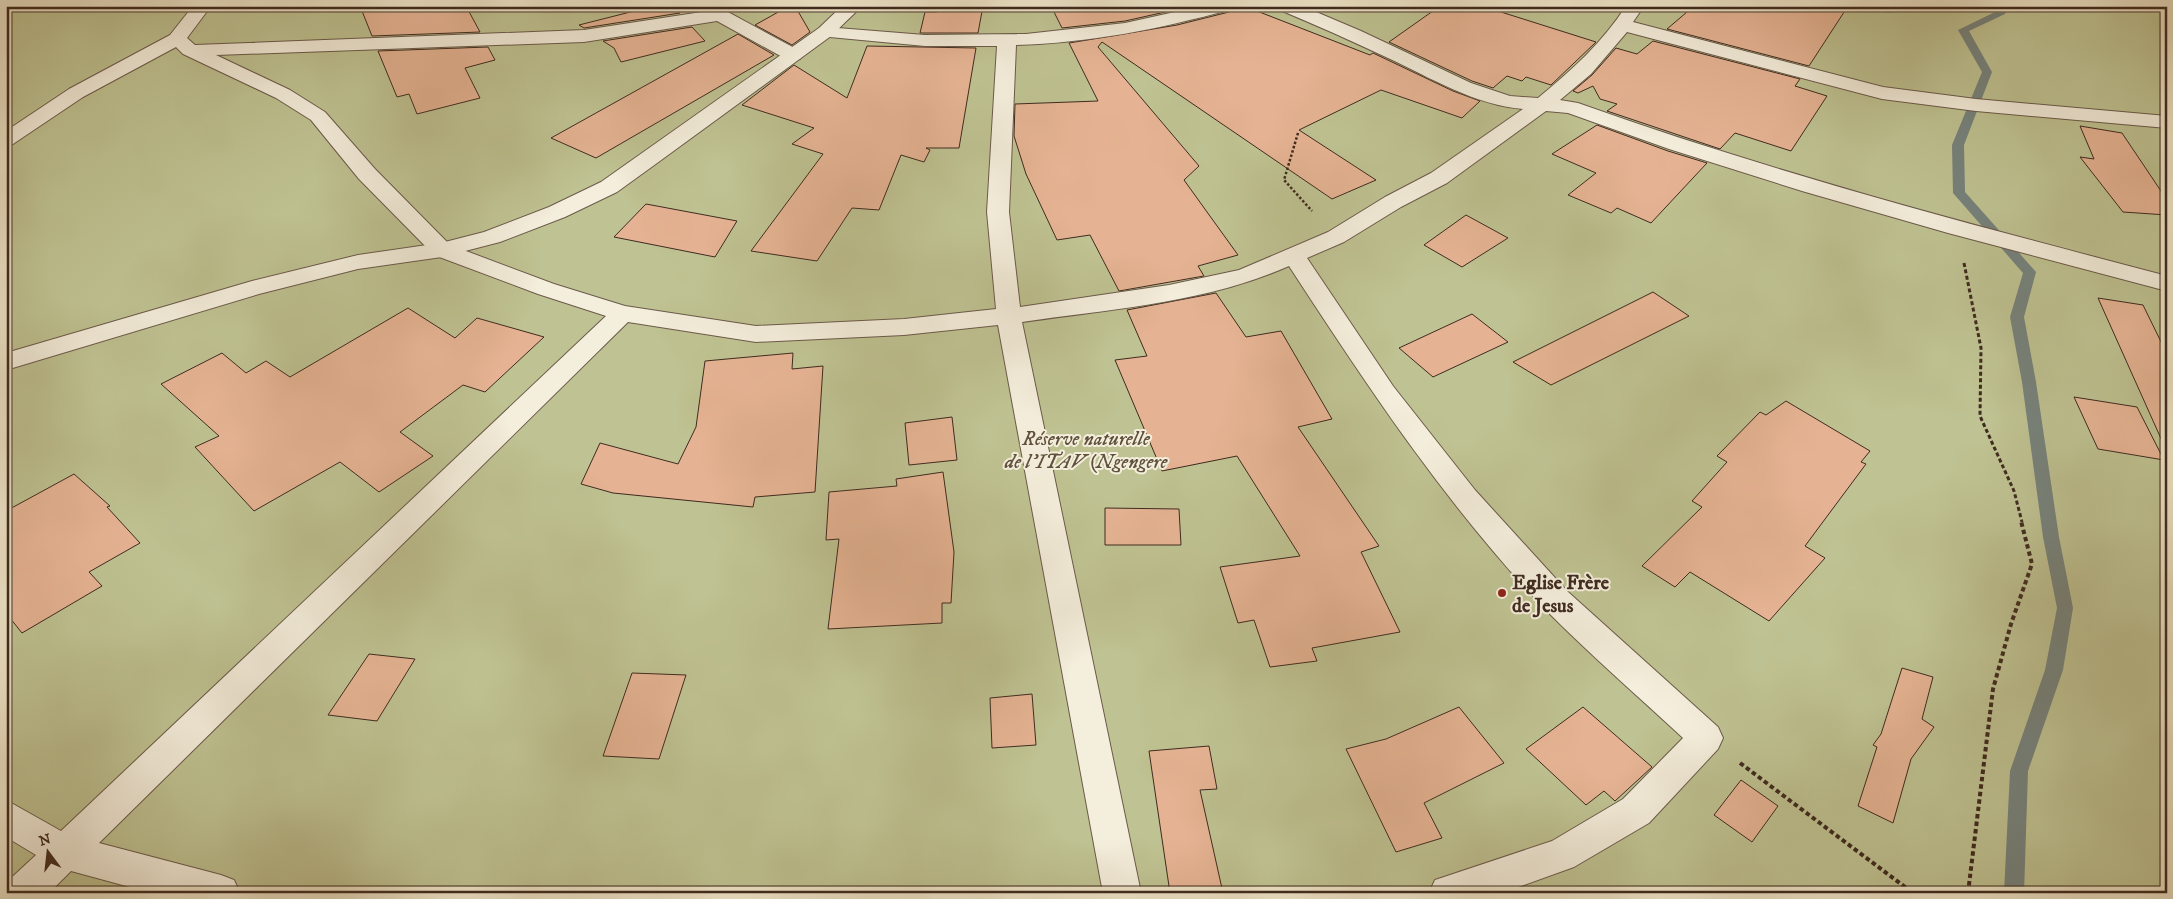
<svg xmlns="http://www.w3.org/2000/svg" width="2173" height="899" font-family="'IM FELL DW Pica',serif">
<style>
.green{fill:#bfc292;stroke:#7f7658}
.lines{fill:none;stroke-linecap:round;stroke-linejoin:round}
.stream{fill:#76837d;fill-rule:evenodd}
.building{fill:#e5b393;stroke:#3f2b1f}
.minor-casing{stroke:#6b5a4a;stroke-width:2}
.tertiary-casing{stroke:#6b5a4a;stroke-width:2}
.path-far2{stroke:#3f2b1f;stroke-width:2.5;stroke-dasharray:2.5 2;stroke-linecap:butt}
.path-far1{stroke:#3f2b1f;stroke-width:3;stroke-dasharray:4 2.5;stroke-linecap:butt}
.path{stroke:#3f2b1f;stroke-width:4;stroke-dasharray:4.5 3;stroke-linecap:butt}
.minor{fill:#f4eedc;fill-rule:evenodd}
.tertiary{fill:#f4eedc;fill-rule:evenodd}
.poi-dot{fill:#8f2418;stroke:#f4eedc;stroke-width:2}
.labels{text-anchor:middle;stroke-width:4;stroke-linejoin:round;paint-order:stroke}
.park-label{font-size:20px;font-style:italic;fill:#5f513c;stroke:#f4eedc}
.poi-label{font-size:20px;font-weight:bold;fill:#3f2b1f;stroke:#f4eedc;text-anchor:start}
</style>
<rect width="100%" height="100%" fill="#eee5c9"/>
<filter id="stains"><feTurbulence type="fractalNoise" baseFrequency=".004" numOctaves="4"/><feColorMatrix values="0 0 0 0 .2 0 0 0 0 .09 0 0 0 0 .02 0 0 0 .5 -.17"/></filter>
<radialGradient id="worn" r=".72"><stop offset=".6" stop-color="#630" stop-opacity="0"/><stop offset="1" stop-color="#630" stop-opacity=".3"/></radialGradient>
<!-- green -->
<path class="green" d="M6,6H2167V893H6Z"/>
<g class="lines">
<!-- stream -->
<path class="stream" d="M1997,6H2007L2005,14L1969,31L1992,72L1964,145L1965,192L2036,272L2024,317L2036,382L2059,537L2073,608L2063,670L2028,771L2024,893H2004L2010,771L2045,670L2057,608L2043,537L2022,382L2010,317L2023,273L1953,193L1952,145L1982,72L1958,30L1997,11Z"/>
</g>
<!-- building -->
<path class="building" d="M360,6H466L480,32L372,36Z
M654,6H674L680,13L584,28L579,25Z
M789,6H795L810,32L792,45L755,25Z
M939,6H983L978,33H920L925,12H937Z
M1051,6H1192L1125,21L1062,28Z
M1234,6H1244L1370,55L1373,53L1453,91L1480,101L1462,118L1381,90L1299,130L1376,180L1332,199L1102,42L1098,47L1199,166L1184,180L1238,255L1198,266L1204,276L1119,291L1090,235L1057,240L1026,174L1014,136L1015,104L1098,101L1069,43L1177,25L1229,12Z
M1440,6H1482L1596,42L1551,85L1526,77L1522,81L1507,76L1493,88L1472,81L1389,42Z
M1694,6H1848L1809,66L1667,29Z
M692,27L705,41L621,62L614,48L603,41Z
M738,34L774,55L596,158L551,138Z
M1653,41L1800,79L1795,86L1827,96L1791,151L1735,133L1720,149L1607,111L1617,104L1600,99L1593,86L1578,93L1573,91L1592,75L1616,48L1637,54Z
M867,46L976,48L959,148H926L930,150L924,162L901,155L879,210L852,208L817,261L751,251L823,154L792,144L814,128L742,105L794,65L847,98Z
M488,47L495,60L465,68L480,98L417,114L409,94L397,97L378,51Z
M1597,125L1668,151L1707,163L1651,223L1617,208L1611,213L1568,195L1596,173L1552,154Z
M2080,126L2122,133L2167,200V215L2123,212L2080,157L2094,159Z
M646,204L737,221L715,257L614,237Z
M1466,215L1508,238L1462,267L1424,245Z
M1653,292L1689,316L1551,385L1513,362Z
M1216,293L1246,337L1281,331L1332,419L1298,427L1379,546L1361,552L1400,632L1312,648L1317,661L1270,667L1254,620L1238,623L1220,567L1300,556L1237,456L1162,471L1115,360L1147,356L1127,310Z
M2098,298L2143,305L2167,354V452Z
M408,308L455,338L477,318L544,337L485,392L463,385L400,432L433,456L379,492L340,462L254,511L195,447L219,436L161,384L222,353L246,373L266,361L290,377Z
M1472,314L1508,342L1433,377L1399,348Z
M793,353L792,369L823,366L815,492L755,497L753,507L613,493L581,484L600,443L678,464L696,427L705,361Z
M2074,397L2137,407L2164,460L2098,449Z
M1786,401L1870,451L1861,462L1866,464L1805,546L1825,558L1769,621L1690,572L1675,587L1642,566L1702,507L1692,501L1727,462L1717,456L1760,412L1766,415Z
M952,417L957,460L909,465L905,423Z
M943,472L954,552L951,603H942V623L828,629L839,539L826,540L829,492L897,486L896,479Z
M74,474L110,506L107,507L140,543L89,572L102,586L22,633L6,613V511Z
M1105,508L1179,509L1181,545H1105Z
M369,654L415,659L377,721L328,715Z
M1902,668L1933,677L1922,719L1934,727L1911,759L1893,823L1858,806L1877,747L1873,745L1881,734Z
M632,673L686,675L659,759L603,756Z
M1032,694L1036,745L992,748L990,698Z
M1459,707L1504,763L1424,803L1442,838L1396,852L1346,749L1386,739Z
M1583,707L1652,767L1615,801L1604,791L1586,805L1526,749Z
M1209,746L1217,789L1200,790L1223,893H1170L1149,751Z
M1741,780L1778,806L1752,842L1714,815Z"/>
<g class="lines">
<defs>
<path id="minor" d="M193,6H211L187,38L195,45L584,30L708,11L704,6H722L726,11L800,51L802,55L800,59H786L717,21L584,42L216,55L290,90L325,112L375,169L450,245L554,284L625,306L756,326L904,319L996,309L987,212L997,46H925L819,36L816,32L819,28L825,27L925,35L1026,34L1125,23L1202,6H1232L1229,10C1159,29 1089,43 1016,45L1009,212L1020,307L1169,285L1239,270L1328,232L1385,197L1431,173L1523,109C1475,105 1431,78 1388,58C1352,41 1316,25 1280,10L1277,6H1302L1361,31L1471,83L1510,96L1538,98C1572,70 1602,43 1626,6H1644L1633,22L1883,87L1976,99L2167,116V128L1976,111L1882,99L1627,32L1591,74L1560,100L1578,103C1771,172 1969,224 2167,276V291L1948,233L1802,191L1669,149L1568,113L1546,111L1447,183L1401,207L1344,242L1307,258L1393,386L1475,490L1567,591L1718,727L1723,738L1718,749L1649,823L1574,867L1502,893H1429L1435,880L1552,841L1623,799L1683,738C1637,695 1589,654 1545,609C1446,505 1367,386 1289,266C1206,303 1112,309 1022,322L1141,893H1103L998,325L904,335L756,342L628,322L99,843L221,875L234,880L240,893H152L71,871L49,893H6L9,880L36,855L6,837V800L61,831L606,316L538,294L434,255L359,179L311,120L276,98L183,54L176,47L83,97L13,144L6,146V131L69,89L170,35Z
M1877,6H1896L1897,7L1894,11C1887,12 1882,12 1877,6Z"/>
<path id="tertiary" d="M842,6H862L831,36L653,166L617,192L565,217L500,242L442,257L358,269L259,294L6,370V353L252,281L358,255L441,243L484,232L549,207L601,182L819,28Z"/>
</defs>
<!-- minor casing -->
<use href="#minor" class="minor-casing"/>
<!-- tertiary casing -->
<use href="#tertiary" class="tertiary-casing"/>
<!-- path-far2 -->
<path class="path-far2" d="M1298,133L1284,180L1312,211"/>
<!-- path-far1 -->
<path class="path-far1" d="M1964,263L1981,348L1980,416L2014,491L2022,522"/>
<!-- path -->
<path class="path" d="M1740,763L1913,893
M1968,893L1993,689L2011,624L2032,564L2021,521"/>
<!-- minor -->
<use href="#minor" class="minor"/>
<!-- tertiary -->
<use href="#tertiary" class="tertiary"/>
</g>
<!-- markers -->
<circle class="poi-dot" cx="1502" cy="593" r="5"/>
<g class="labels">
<!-- park labels -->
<g class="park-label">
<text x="1086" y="445">Réserve naturelle<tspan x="1086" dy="23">de l'ITAV (Ngengere</tspan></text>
</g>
<!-- poi labels -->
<g class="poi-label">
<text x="1512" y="589">Eglise Frère<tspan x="1512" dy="23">de Jesus</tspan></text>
</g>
</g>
<!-- margin -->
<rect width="2173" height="899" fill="none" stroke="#eee5c9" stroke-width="25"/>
<rect x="8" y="8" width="2158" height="884" fill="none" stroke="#3f2b1f" stroke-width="2.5"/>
<rect x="12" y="12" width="2148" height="874" fill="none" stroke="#3f2b1f"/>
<!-- north arrow -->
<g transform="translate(48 852) rotate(345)" stroke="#f4eedc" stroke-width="4" paint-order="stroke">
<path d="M0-4L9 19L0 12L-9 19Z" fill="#3f2b1f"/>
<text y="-8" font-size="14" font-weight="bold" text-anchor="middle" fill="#3f2b1f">N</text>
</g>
<rect width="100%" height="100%" filter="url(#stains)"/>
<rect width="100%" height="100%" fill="url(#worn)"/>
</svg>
